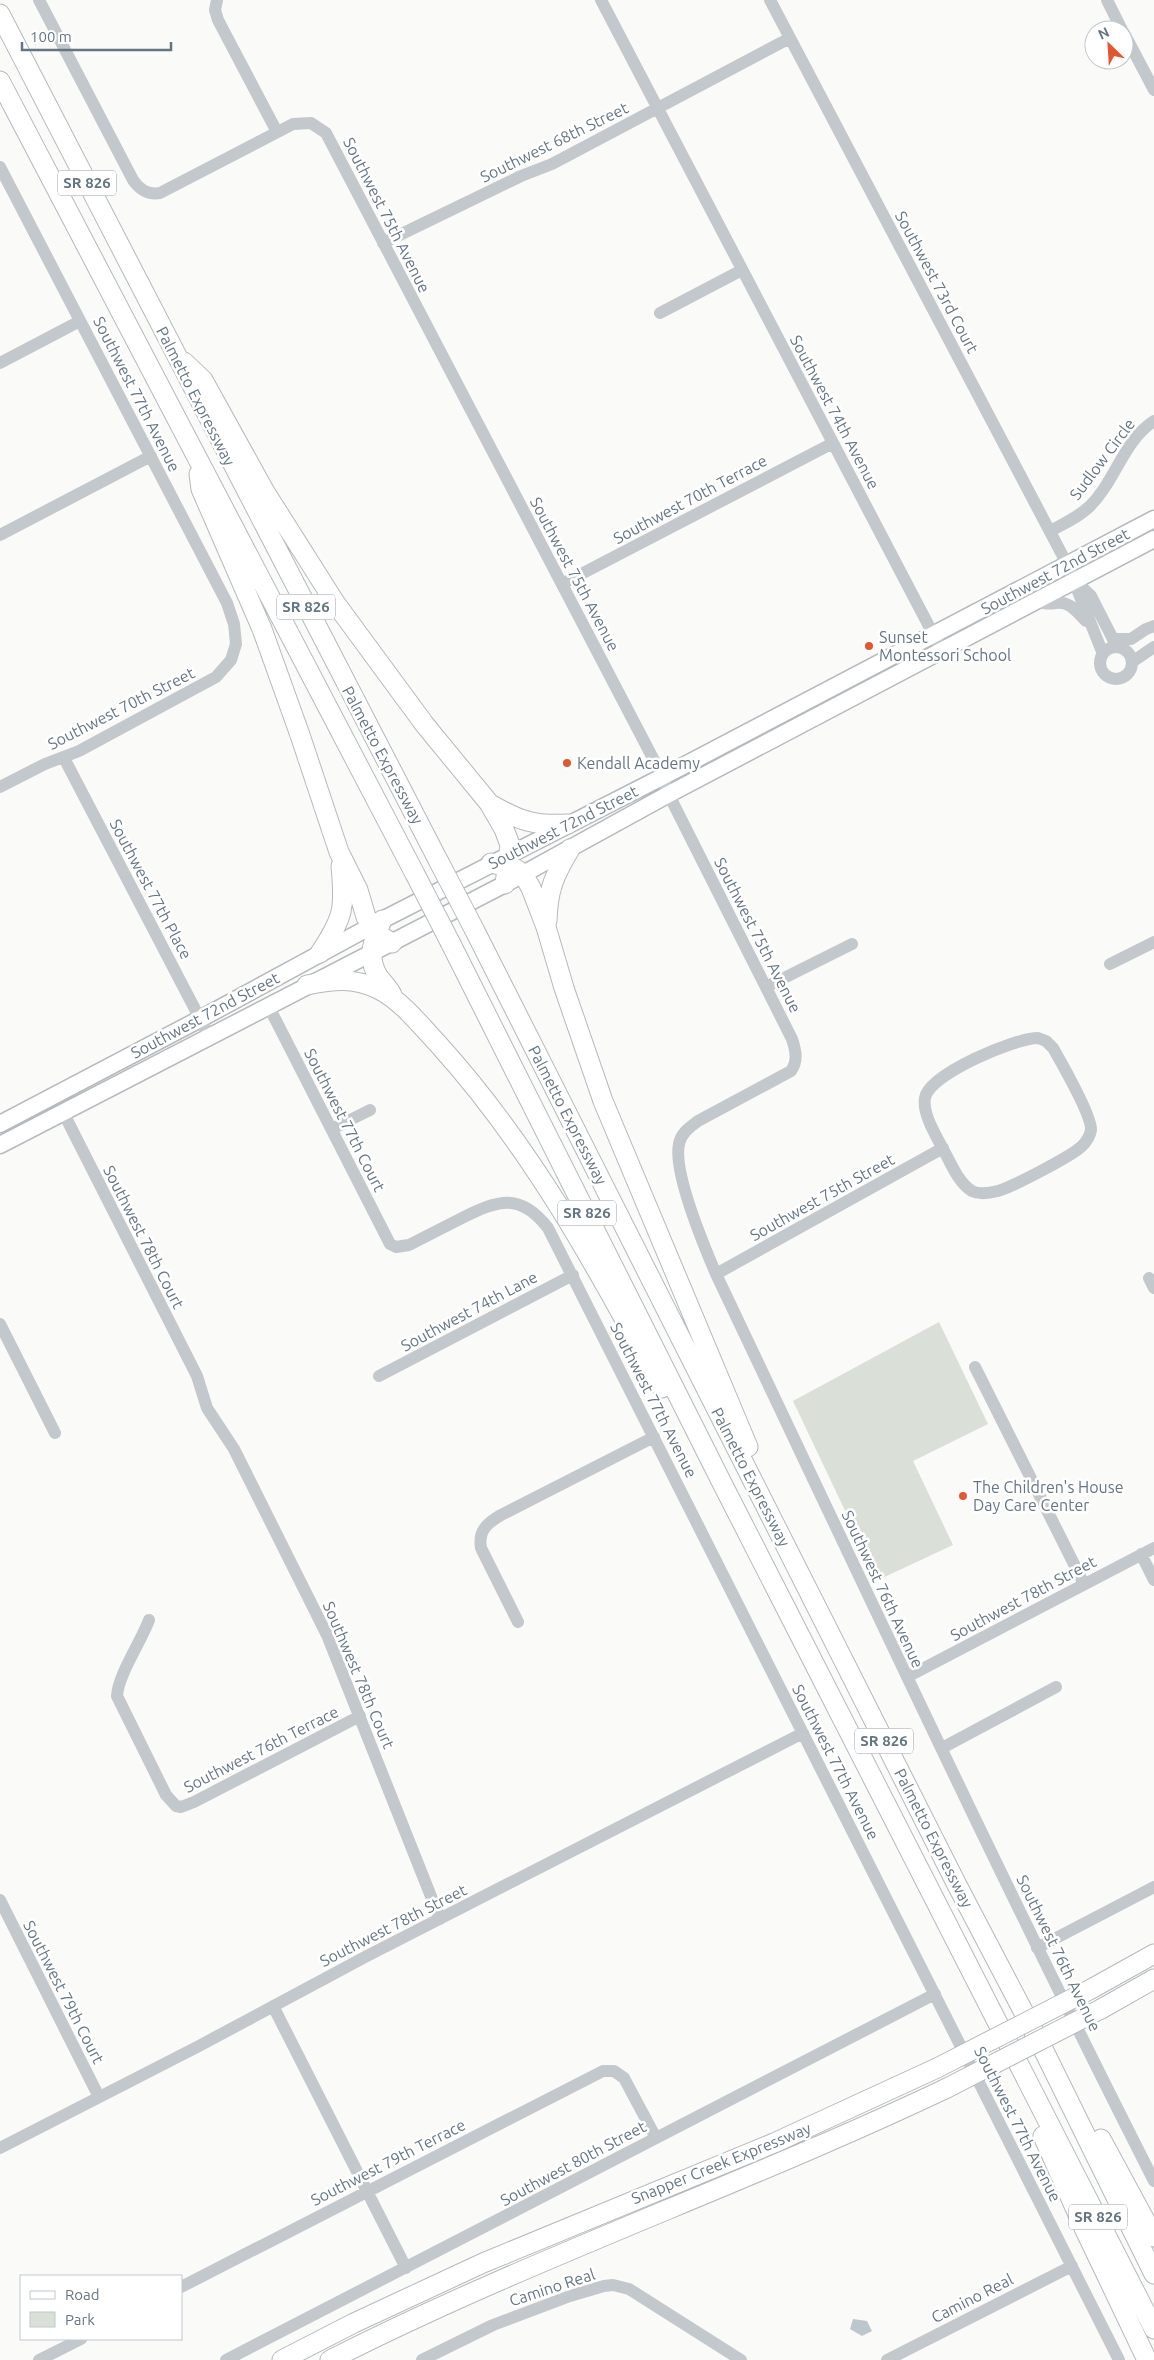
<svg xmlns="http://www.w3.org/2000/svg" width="1154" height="2360" font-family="Ubuntu,sans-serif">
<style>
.green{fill:#dadfd7}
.water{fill:#bbc7cb}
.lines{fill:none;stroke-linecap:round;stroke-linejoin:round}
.major-casing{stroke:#b5babe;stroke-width:19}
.highway-casing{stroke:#b4b9bd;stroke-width:21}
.minor{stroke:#c3c8cc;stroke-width:12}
.major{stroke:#fff;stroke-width:16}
.highway{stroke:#fff;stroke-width:19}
.highway-bridge-casing{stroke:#b4b9bd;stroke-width:21;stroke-linecap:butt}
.highway-bridge{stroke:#fff;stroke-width:19}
.poi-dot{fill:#e4572e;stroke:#fff;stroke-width:2}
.labels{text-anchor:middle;stroke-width:5;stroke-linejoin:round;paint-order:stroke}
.shield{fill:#fff;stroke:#939fa8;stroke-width:1}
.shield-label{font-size:15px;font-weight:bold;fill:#657683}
.street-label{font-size:16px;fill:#657683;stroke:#fff}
.poi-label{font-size:16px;fill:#657683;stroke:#fff;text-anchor:start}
</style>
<rect width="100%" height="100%" fill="#fafaf8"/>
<!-- green -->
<path class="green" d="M939,1322L988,1424L913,1461L953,1545L878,1580L793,1401Z"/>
<!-- water -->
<path class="water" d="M853,2319L867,2321L872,2331L862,2336L850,2329Z"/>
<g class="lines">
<defs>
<path id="major" d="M0,1124L200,1019L386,918L662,777L1154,519
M0,1145L505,884L669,794L1154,539"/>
<path id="highway" d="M0,14L439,862
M0,81L415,874
M184,362L203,380L265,492L336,604L425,725L489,803L504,829L510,845L505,884
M199,474L201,489L262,629L300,735L339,852L358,890L366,917L376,933L392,943
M490,804C520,821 534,826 568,824
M491,863L516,869L523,874L531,888L546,927L564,988L603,1101L748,1447
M382,920C374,938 366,957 378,976C383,983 389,988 392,995
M547,921C548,889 554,876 570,849
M474,929L957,1885L1044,2051L1154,2274
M450,942L723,1485L1154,2329
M320,953C344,917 345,908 341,866
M307,985C333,980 353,977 378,989C402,1001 421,1026 439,1045C532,1148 597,1267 662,1388
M1091,1989L1154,1954
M1101,2009L1154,1979
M1043,2136L1084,2228L1147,2360
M1101,2139L1154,2237
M282,2360L354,2323L483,2263L774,2143L937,2068
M330,2360C531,2258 743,2185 947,2088"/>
</defs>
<!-- major casing -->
<use href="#major" class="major-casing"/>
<!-- highway casing -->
<use href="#highway" class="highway-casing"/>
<!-- minor -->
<path class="minor" d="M39,0L133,180C140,190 148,195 160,193L293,124L311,123L326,133L657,766L674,805L792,1039C796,1051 798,1061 791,1071L698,1121C690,1127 681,1133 679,1144C673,1172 704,1246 716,1274C860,1577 1002,1882 1154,2181
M217,0L215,10L218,20L277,132
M601,0L942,651
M770,0L1067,564L1103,654
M1107,0L1122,30
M1124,33L1154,90
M0,167L227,603L234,624L236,644L231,660L216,677L79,751L45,764L0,787
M383,243L521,176L552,164L790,38
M660,313L742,270
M0,363L80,321
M1050,531C1064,524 1078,517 1089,507C1115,482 1123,441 1154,421
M0,535L151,456
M1075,581L1091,596L1117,647
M562,584L833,443
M1037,601C1045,604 1048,604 1056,603C1070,601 1077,612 1086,621
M1113,639H1131L1146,629L1154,626
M1100 663a16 16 0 1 1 32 0a16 16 0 1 1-32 0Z
M1132,662L1154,647
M64,758L209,1036
M1110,964L1154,942
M766,987L852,944
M268,1005L390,1244L396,1247L409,1245C427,1236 444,1227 462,1218C498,1200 520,1192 548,1228L1119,2360
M1038,1038L1046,1041L1053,1048C1061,1062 1092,1116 1091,1130C1090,1136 1086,1142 1082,1146C1072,1156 1012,1187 998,1191C990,1193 980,1195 972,1191C959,1184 951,1163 944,1151C937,1137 922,1114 925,1098C929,1074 1015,1038 1038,1038Z
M63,1112L197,1376L207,1408L234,1449L327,1635L440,1919
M332,1129L370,1110
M716,1274L943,1148
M1149,1278L1154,1288
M0,1324L55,1433
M975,1367L1084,1584
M379,1376L573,1275
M1141,1554L1154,1580
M149,1620C141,1642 118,1675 117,1696L166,1795L176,1806L181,1807L194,1802L360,1716
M518,1622L481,1548C478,1531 487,1523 501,1515L654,1437
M907,1677L1154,1548
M942,1748L1056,1687
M0,1900L99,2097
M1037,1948L1154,1887
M273,2006L406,2268
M0,2148L199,2046L365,1957L803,1733
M181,2287L603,2071H614L624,2078L656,2138
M39,2360L81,2339
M226,2360L935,1994
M422,2360L493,2325L570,2296L604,2286L613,2285L629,2289L741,2360
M887,2360L1072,2266"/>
<!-- major -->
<use href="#major" class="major"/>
<!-- highway -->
<use href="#highway" class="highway"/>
<defs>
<path id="highway-bridge" d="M439,862L474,929
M415,874L450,942
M937,2068L1091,1989
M947,2088L1101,2009"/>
</defs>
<!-- highway-bridge casing -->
<use href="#highway-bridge" class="highway-bridge-casing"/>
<!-- highway-bridge -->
<use href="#highway-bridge" class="highway-bridge"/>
</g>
<!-- markers -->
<g class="poi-dot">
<circle cx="869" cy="646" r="5"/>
<circle cx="567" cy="763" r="5"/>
<circle cx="963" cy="1496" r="5"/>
</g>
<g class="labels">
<!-- shield labels -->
<g class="shield">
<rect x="58" y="170.5" width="58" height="25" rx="4"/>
<rect x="277" y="594.5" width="58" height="25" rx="4"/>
<rect x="558" y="1200.5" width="58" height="25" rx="4"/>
<rect x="855" y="1728.5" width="58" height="25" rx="4"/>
<rect x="1069" y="2204.5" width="58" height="25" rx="4"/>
</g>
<g class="shield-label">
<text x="87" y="188">SR 826</text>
<text x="306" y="612">SR 826</text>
<text x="587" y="1218">SR 826</text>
<text x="884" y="1746">SR 826</text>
<text x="1098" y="2222">SR 826</text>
</g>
<!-- street labels -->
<g class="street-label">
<text transform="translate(554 142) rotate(-26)" y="6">Southwest 68th Street</text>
<text transform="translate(387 215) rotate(63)" y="6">Southwest 75th Avenue</text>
<text transform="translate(937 282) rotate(62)" y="6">Southwest 73rd Court</text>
<text transform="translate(137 394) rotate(63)" y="6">Southwest 77th Avenue</text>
<text transform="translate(196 396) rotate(63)" y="6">Palmetto Expressway</text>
<text transform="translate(835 412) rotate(62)" y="6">Southwest 74th Avenue</text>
<text transform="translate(1102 459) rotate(-53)" y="6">Sudlow Circle</text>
<text transform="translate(690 499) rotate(-28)" y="6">Southwest 70th Terrace</text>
<text transform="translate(1055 571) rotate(-28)" y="6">Southwest 72nd Street</text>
<text transform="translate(575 574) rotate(62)" y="6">Southwest 75th Avenue</text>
<text transform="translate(121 708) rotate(-27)" y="6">Southwest 70th Street</text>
<text transform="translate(383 755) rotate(62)" y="6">Palmetto Expressway</text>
<text transform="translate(563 827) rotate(-27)" y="6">Southwest 72nd Street</text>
<text transform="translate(151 889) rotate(62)" y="6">Southwest 77th Place</text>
<text transform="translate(758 935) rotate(63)" y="6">Southwest 75th Avenue</text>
<text transform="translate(205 1015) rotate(-28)" y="6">Southwest 72nd Street</text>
<text transform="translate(568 1115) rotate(63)" y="6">Palmetto Expressway</text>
<text transform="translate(345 1120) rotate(63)" y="6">Southwest 77th Court</text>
<text transform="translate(822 1197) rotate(-29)" y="6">Southwest 75th Street</text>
<text transform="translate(144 1237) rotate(63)" y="6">Southwest 78th Court</text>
<text transform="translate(469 1311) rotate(-28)" y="6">Southwest 74th Lane</text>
<text transform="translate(654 1400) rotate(63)" y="6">Southwest 77th Avenue</text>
<text transform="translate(751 1477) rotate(63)" y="6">Palmetto Expressway</text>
<text transform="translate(883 1589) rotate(65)" y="6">Southwest 76th Avenue</text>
<text transform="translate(1023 1598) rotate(-28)" y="6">Southwest 78th Street</text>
<text transform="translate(359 1675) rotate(67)" y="6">Southwest 78th Court</text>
<text transform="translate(261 1749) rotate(-27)" y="6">Southwest 76th Terrace</text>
<text transform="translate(836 1762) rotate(63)" y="6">Southwest 77th Avenue</text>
<text transform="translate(934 1838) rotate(63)" y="6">Palmetto Expressway</text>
<text transform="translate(393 1925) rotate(-27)" y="6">Southwest 78th Street</text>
<text transform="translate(1059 1953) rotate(64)" y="6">Southwest 76th Avenue</text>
<text transform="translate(64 1992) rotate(63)" y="6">Southwest 79th Court</text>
<text transform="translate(1018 2124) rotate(63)" y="6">Southwest 77th Avenue</text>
<text transform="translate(388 2162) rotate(-27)" y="6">Southwest 79th Terrace</text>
<text transform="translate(573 2163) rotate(-28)" y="6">Southwest 80th Street</text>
<text transform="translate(721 2163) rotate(-22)" y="6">Snapper Creek Expressway</text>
<text transform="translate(552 2287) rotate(-18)" y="6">Camino Real</text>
<text transform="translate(972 2298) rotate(-27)" y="6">Camino Real</text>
</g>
<!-- poi labels -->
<g class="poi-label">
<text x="879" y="643">Sunset<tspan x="879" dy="18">Montessori School</tspan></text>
<text x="577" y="769">Kendall Academy</text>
<text x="973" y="1493">The Children's House<tspan x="973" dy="18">Day Care Center</tspan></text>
</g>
</g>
<!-- legend -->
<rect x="20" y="2275" width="162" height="65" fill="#ffffff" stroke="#c1c8cd"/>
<rect x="30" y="2291" width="25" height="8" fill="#ffffff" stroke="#c1c8cd"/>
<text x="65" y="2300" font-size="15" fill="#657683">Road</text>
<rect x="30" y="2312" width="25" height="15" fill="#dadfd7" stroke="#c1c8cd"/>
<text x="65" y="2325" font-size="15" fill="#657683">Park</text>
<!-- north arrow -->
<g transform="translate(1109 45) rotate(335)"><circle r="24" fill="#ffffff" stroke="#c1c8cd"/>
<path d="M0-4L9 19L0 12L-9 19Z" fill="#e4572e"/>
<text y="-8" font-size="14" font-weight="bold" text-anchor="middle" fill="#657683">N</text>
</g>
<!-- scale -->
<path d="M22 42v8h149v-8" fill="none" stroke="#657683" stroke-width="2.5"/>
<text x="30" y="42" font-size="15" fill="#657683" stroke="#ffffff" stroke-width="4" paint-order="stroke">100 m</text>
</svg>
